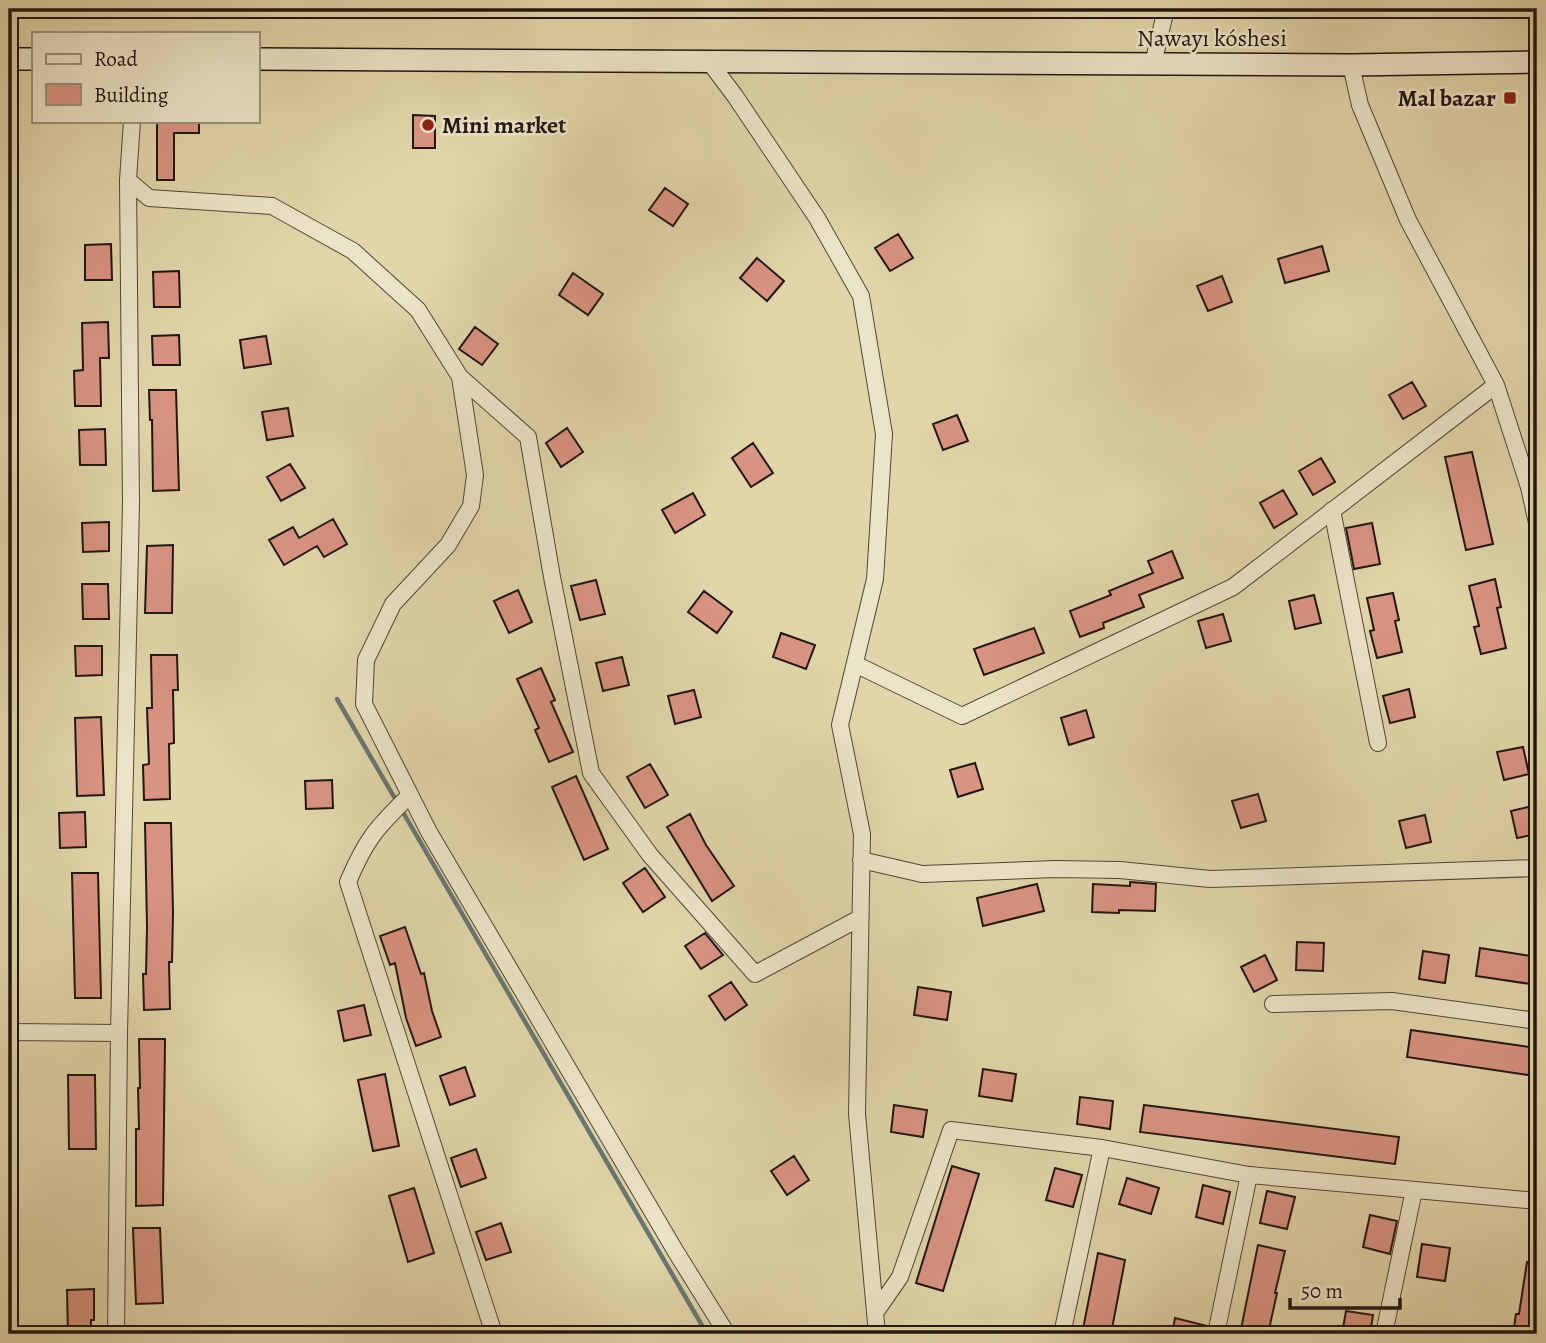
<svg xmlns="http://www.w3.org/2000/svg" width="1546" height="1343" font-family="Alegreya,serif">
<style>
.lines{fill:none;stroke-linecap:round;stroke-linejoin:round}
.stream{stroke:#697672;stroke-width:4.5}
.building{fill:#d99382;stroke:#221610;stroke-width:2}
.minor-casing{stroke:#524636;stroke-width:18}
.secondary-casing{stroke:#221610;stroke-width:24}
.minor{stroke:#ece4c8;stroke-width:16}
.secondary{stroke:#ece4c8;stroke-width:21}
.poi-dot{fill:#8f2418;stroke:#ece4c8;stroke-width:2.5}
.labels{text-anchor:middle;stroke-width:5;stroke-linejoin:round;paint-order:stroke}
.street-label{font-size:24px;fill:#221610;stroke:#ece4c8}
.poi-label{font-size:24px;font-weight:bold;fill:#221610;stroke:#ece4c8;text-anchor:end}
</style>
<rect width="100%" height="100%" fill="#e1d5aa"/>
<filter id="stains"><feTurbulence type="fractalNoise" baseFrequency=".00286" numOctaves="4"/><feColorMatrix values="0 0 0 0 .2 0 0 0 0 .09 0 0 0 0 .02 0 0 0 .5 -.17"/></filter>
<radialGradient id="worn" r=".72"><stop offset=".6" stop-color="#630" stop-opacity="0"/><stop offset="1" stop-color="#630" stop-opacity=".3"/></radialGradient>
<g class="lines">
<!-- stream -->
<path class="stream" d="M257,9L408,10
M439,10L1157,15
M9,11L205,9
M1169,15L1537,13
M337,699L707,1334"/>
</g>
<!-- building -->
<path class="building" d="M413,115L435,116V148H413Z
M157,121H199V133H174V180H157Z
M665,188L688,204L673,226L649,210Z
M898,234L913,258L890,271L875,248Z
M111,244L112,280H85V245Z
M1322,246L1329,271L1285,283L1278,259Z
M757,258L784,281L767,301L740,278Z
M179,271L180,307H154L153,272Z
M573,273L603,294L588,315L559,295Z
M1222,276L1232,302L1208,311L1197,286Z
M108,322L109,358H100L101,406H75L74,371L83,370L82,323Z
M475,327L498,344L482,365L459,349Z
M179,335L180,365H153L152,336Z
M266,336L271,364L244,368L240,340Z
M1412,382L1426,406L1403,419L1389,395Z
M149,390H176L179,490L153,491L152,420H150Z
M288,408L293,436L267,440L262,412Z
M957,415L968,441L943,450L933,424Z
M567,428L583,452L561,467L546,443Z
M105,429L106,465H80L79,430Z
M753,443L773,473L751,487L732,458Z
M1472,452L1493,544L1466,550L1445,457Z
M1321,458L1335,482L1313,495L1299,471Z
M290,464L305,488L281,501L267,477Z
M1283,490L1297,514L1274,528L1260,503Z
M693,493L705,515L675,533L662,510Z
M333,519L347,544L324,557L317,546L284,565L269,540L293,527L299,538Z
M109,522V551L83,552L82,523Z
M1372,523L1380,564L1354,569L1346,528Z
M173,545L172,613H145L147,546Z
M1172,551L1183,578L1139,595L1144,607L1103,623L1104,628L1080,637L1070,611L1111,595L1109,591L1153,573L1148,561Z
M1495,579L1501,607L1497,608L1506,648L1481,654L1474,627L1479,626L1469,586Z
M596,580L605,614L580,620L571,586Z
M82,584H108L109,619H83Z
M518,590L532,622L509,633L494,601Z
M704,591L732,612L717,633L688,612Z
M1393,593L1399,620L1395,621L1402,652L1377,658L1370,631L1374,630L1367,598Z
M1314,595L1321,623L1295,629L1289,601Z
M1223,614L1231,641L1206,648L1198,621Z
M1034,628L1044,653L984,675L974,649Z
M781,633L815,645L806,669L773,657Z
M75,646H102V675L76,676Z
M151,655H177L178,690H173L174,743L169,744L170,799L144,800L143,765L149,764L147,708H152Z
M622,657L629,685L603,691L596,663Z
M541,668L555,700L551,702L573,752L549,762L535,730L539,728L517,679Z
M1409,689L1415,717L1390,723L1383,696Z
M694,690L701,717L675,724L668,696Z
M1086,710L1094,737L1069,745L1061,718Z
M101,717L104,795L77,796L75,718Z
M1523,747L1529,774L1504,780L1497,752Z
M975,763L983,789L958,797L950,770Z
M650,764L668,795L645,808L627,777Z
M576,776L608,849L584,860L552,787Z
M332,780L333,808L306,809L305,781Z
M1258,794L1266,821L1241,828L1232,801Z
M1537,805V834L1517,838L1511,811Z
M85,812L86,847L60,848L59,813Z
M690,814L706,845L734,886L712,901L667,827Z
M1425,815L1431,842L1406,848L1399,821Z
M145,823H171L173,913L172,962H169L170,1009L144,1010L143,974H146L147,927Z
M645,868L665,897L643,912L623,883Z
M72,873H98L101,998H75Z
M1130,882L1156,884L1155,911L1119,910V913L1092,912L1093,884L1130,886Z
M1037,884L1044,911L983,926L977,898Z
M405,927L421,974L424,973L432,1011L441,1037L416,1046L406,1018L395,963L390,965L380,936Z
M705,933L723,955L701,969L685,946Z
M1297,942L1324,943L1323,971L1296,970Z
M1480,948L1537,957V985L1476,976Z
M1423,951L1449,955L1445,983L1419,979Z
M1265,955L1277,980L1254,992L1241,967Z
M731,982L747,1005L725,1020L709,996Z
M918,987L951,992L947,1020L914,1015Z
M364,1005L371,1035L344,1041L338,1011Z
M1411,1030L1537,1048L1535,1076L1407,1057Z
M139,1039H165L163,1205L136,1206V1129H139L138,1088H140Z
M465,1067L475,1096L450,1105L440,1076Z
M983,1069L1016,1074L1012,1101L979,1096Z
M385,1074L399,1146L373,1151L358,1080Z
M68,1075H95L96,1149H69Z
M1080,1097L1113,1101L1110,1129L1077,1124Z
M894,1105L927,1110L923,1137L891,1132Z
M1144,1105L1399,1137L1395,1164L1140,1132Z
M476,1149L486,1178L461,1187L451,1158Z
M794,1156L809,1180L787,1195L771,1171Z
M952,1166L979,1174L943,1291L916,1283Z
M1055,1168L1082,1175L1073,1207L1046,1200Z
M1127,1178L1159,1188L1151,1214L1119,1204Z
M1203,1185L1230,1192L1223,1224L1196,1217Z
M414,1188L434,1253L408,1262L389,1196Z
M1267,1191L1295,1197L1287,1229L1260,1223Z
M1370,1215L1397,1221L1390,1254L1363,1247Z
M501,1223L511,1252L486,1260L476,1232Z
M133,1228H160L163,1303L136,1304Z
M1422,1244L1450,1248L1445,1281L1417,1277Z
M1258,1245L1285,1251L1275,1293H1277L1268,1334H1240Z
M1098,1253L1125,1260L1111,1334L1083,1329Z
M1527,1262L1537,1264V1334H1513L1516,1314H1519Z
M94,1289V1320H91V1334H68L67,1290Z
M1346,1311L1373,1315L1370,1334H1342Z
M1175,1318L1207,1326L1206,1334H1172Z"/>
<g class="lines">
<defs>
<path id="minor" d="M708,60L735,96L817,218L861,296L884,434L875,579L840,725L862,834L857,1114L877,1334
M1153,64L1166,9
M1351,65L1360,105L1408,220L1496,385L1529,487L1537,523
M128,180L149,198L272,206L353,251L418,310L460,377L528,437L552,577L591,773L650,855L755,974L860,918
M460,377L475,475L471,506L448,545L393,604L366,660L364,704L429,832L676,1252L727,1334
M1332,510L1378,743
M855,664L962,716L1233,587L1496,385
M410,795C377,827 366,839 348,882L494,1334
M861,860L922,874L1055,869L1120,870L1210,879L1537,868
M1273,1004L1392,1001L1537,1021
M9,1032L119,1033
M875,1313L900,1277L951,1130L1102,1148L1249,1175L1537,1201
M116,1334L119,1033L131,504L128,180L132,121
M1062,1334L1102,1148
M1216,1334L1249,1175
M1384,1334L1414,1190"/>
<path id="secondary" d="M9,59H33
M257,59L1351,65L1537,62"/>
</defs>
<!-- minor casing -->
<use href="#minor" class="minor-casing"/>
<!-- secondary casing -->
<use href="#secondary" class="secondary-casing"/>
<!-- minor -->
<use href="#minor" class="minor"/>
<!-- secondary -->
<use href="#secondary" class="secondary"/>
</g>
<!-- markers -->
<g class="poi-dot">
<rect x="1503" y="91" width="14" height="14" rx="3.5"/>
<circle cx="428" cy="125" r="7"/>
</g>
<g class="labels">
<!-- street labels -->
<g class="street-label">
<text x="1212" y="46">Nawayı kóshesi</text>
</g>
<!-- poi labels -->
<g class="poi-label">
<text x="1496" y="106">Mal bazar</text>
<text x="442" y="133" text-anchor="start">Mini market</text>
</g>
</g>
<!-- margin -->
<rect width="1546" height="1343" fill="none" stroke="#e1d5aa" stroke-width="35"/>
<rect x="10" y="10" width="1525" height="1322" fill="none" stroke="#221610" stroke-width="3.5"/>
<rect x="18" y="18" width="1511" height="1308" fill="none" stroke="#221610" stroke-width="2"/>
<!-- legend -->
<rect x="32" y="32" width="228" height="91" fill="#ece4c8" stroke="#9b927e" stroke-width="2"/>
<rect x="46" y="54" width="35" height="10" fill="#ece4c8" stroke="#9b927e" stroke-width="2"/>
<text x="94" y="66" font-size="21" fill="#221610">Road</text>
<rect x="46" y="84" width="35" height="21" fill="#d99382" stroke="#9b927e" stroke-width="2"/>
<text x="94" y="102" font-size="21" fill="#221610">Building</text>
<!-- scale -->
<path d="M1290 1298v10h110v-10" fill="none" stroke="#221610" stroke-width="3.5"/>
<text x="1301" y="1298" font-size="21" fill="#221610" stroke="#ece4c8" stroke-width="5" paint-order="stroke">50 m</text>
<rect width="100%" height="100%" filter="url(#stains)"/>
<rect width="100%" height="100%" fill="url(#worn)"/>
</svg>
